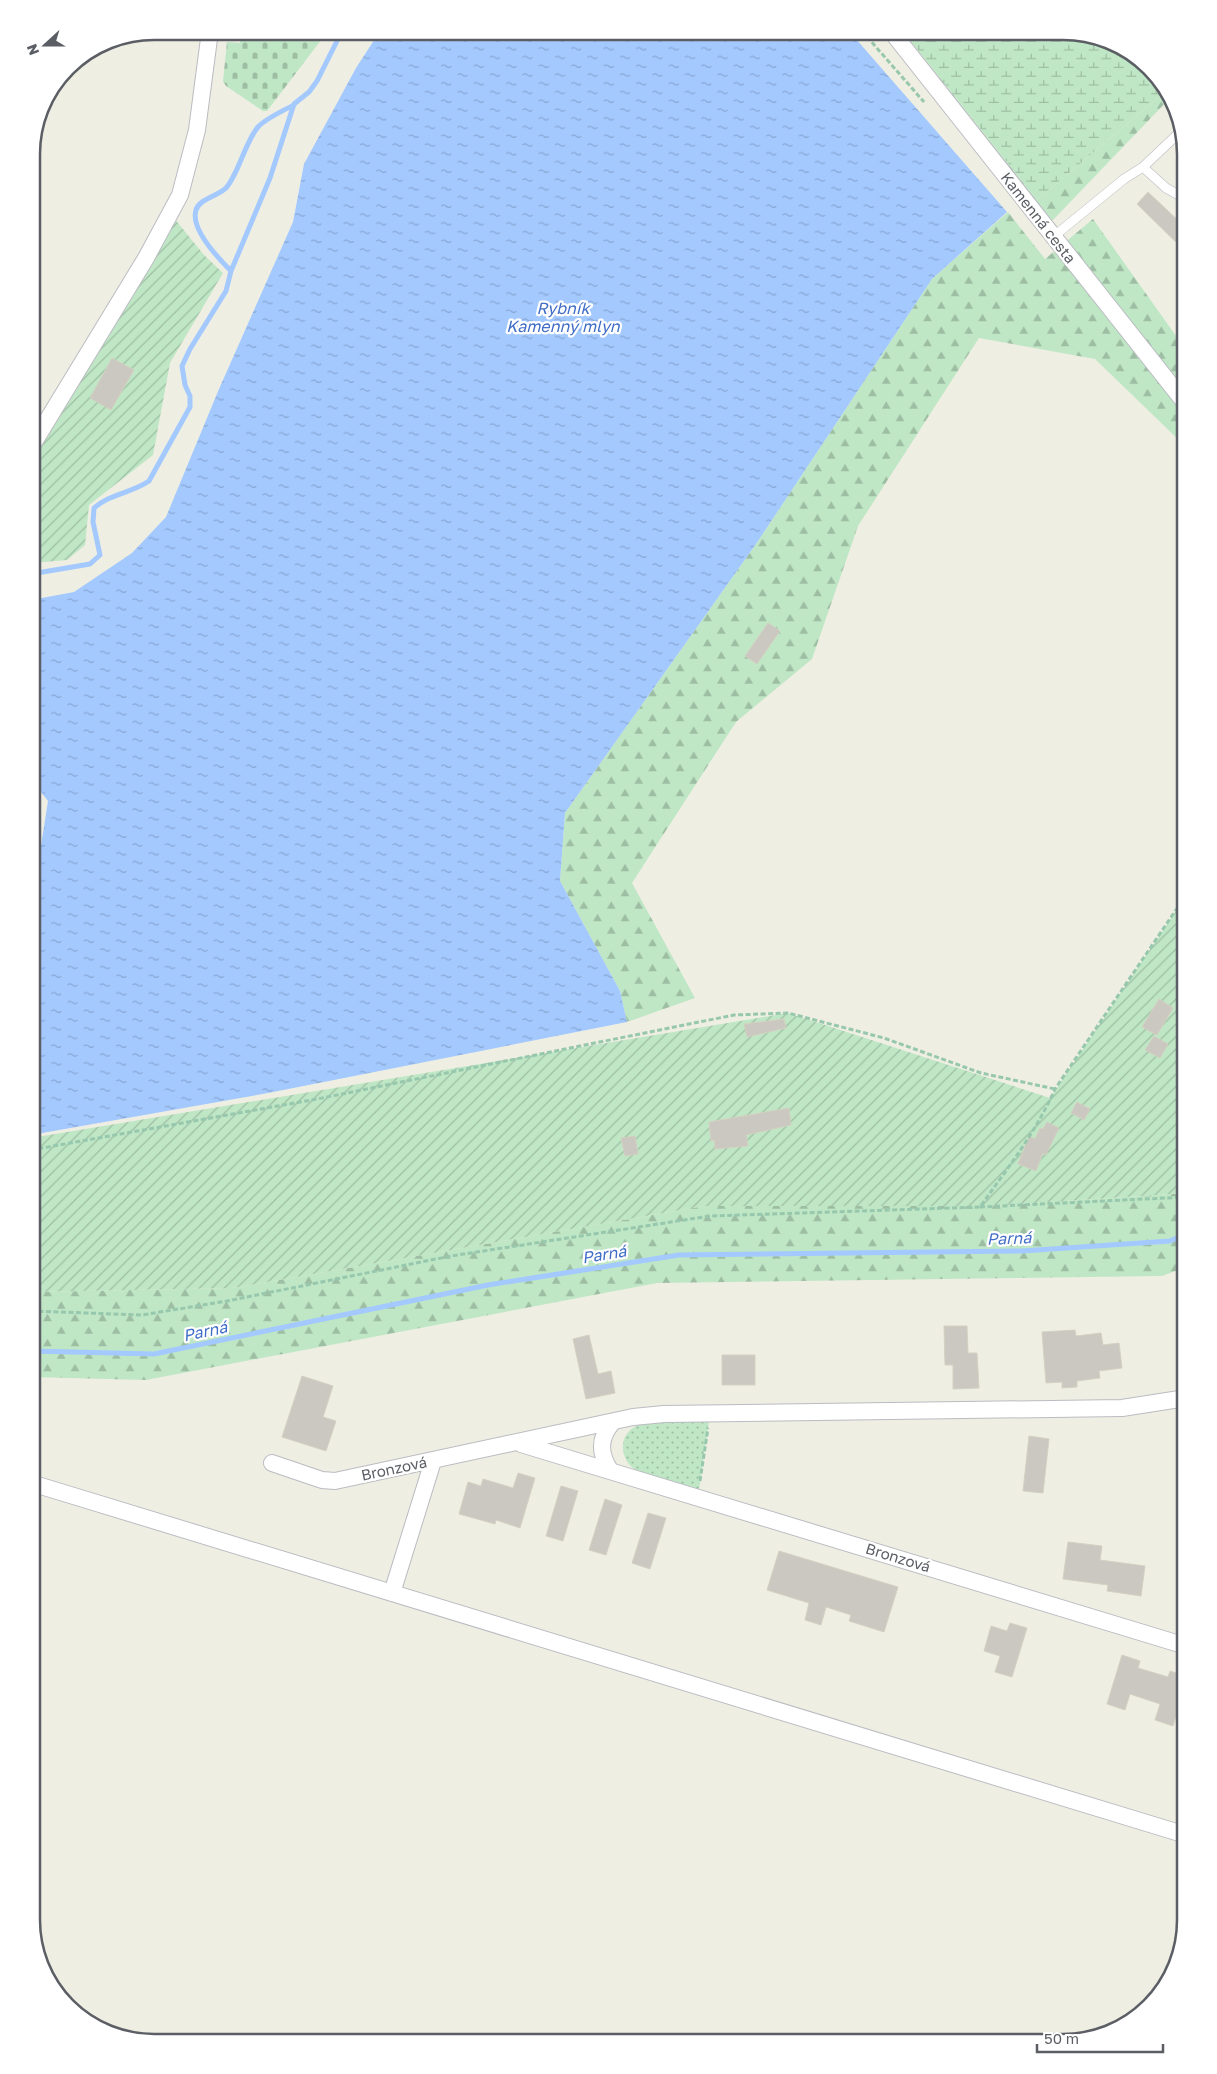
<svg xmlns="http://www.w3.org/2000/svg" width="1217" height="2074" font-family="'Golos Text',sans-serif">
<style>
.grass{fill:url(#grass-dots)}
.forest{fill:url(#forest-firs)}
.wetland{fill:url(#wetland-marsh)}
.cemetery{fill:url(#cemetery-stones)}
.garden{fill:url(#garden-furrows)}
.water{fill:url(#water-ripples)}
.lines{fill:none;stroke-linecap:round;stroke-linejoin:round}
.stream{stroke:#a3c9ff;stroke-width:5}
.building{fill:#cac8c0;stroke:#d4d1c1}
.lane-casing{stroke:#bbbcc2;stroke-width:10}
.street-casing{stroke:#bbbcc2;stroke-width:18}
.path{stroke:#97c8ad;stroke-width:3;stroke-dasharray:5 2.5;stroke-linecap:butt}
.lane{stroke:#fff;stroke-width:9}
.street{stroke:#fff;stroke-width:16}
.labels{text-anchor:middle;stroke-width:4.5;stroke-linejoin:round;paint-order:stroke}
.street-label{font-size:15px;fill:#5b5e64;stroke:#fff}
.water-label{font-size:16px;font-style:italic;fill:#416ec7;stroke:#fff}
.rim{fill:none;stroke:#5b5e64;stroke-width:2.5}
</style>
<defs>
<pattern id="grass-dots" width="8" height="8" patternUnits="userSpaceOnUse" patternTransform="scale(1.25)"><rect width="8" height="8" fill="#bfe7c5"/><path d="M2 2h.1M6 6h.1" fill="none" stroke="#9ebea4" stroke-width="1.8" stroke-linecap="round"/></pattern>
<pattern id="forest-firs" width="22" height="20" patternUnits="userSpaceOnUse" patternTransform="scale(1.25)"><rect width="22" height="20" fill="#bfe7c5"/><path d="M5 1l3.5 6h-7zM16 11l3.5 6h-7z" fill="#9ebea4"/></pattern>
<pattern id="wetland-marsh" width="20" height="14" patternUnits="userSpaceOnUse" patternTransform="scale(1.25)"><rect width="20" height="14" fill="#bfe7c5"/><path d="M1 5h8M5 5V1M11 12h8M15 12V8" fill="none" stroke="#9ebea4"/></pattern>
<pattern id="cemetery-stones" width="16" height="16" patternUnits="userSpaceOnUse" patternTransform="scale(1.25)"><rect width="16" height="16" fill="#bfe7c5"/><path d="M2 7V4a2 2 0 0 1 4 0v3zM10 15v-3a2 2 0 0 1 4 0v3z" fill="#9ebea4"/></pattern>
<pattern id="garden-furrows" width="10" height="10" patternUnits="userSpaceOnUse" patternTransform="scale(1.25)"><rect width="10" height="10" fill="#bfe7c5"/><path d="M-1 1l2-2M0 10L10 0M9 11l2-2" fill="none" stroke="#9ebea4"/></pattern>
<pattern id="water-ripples" width="26" height="14" patternUnits="userSpaceOnUse" patternTransform="scale(1.25)"><rect width="26" height="14" fill="#a3c9ff"/><path d="M2 4q2-2 4 0t4 0M15 11q2-2 4 0t4 0" fill="none" stroke="#88a6d2"/></pattern>
</defs>
<rect width="100%" height="100%" fill="#efeee3"/>
<!-- grass -->
<path class="grass" d="M709,1421L699,1490C684,1485 643,1476 633,1468C626,1463 622,1452 623,1444C624,1438 627,1432 633,1428C645,1419 692,1422 709,1421Z"/>
<!-- forest -->
<path class="forest" d="M900,31H903L1037,200L1166,91L1171,97L1052,221Z
M1008,212L1045,259L1093,219L1186,350V447L1095,359L979,338L858,526L812,659L736,722L632,883L695,998L627,1022L620,991L560,881L565,813L756,544L932,279Z
M1186,1193V1267L1162,1276L657,1283L146,1380L31,1377V1292L233,1288L704,1206H990Z"/>
<!-- wetland -->
<path class="wetland" d="M903,31L1072,32L1132,52L1166,91L1037,200Z"/>
<!-- cemetery -->
<path class="cemetery" d="M241,31L246,32L328,31L267,111H263L226,86L223,81L227,42L240,43Z"/>
<!-- garden -->
<path class="garden" d="M174,218L204,255L223,273L170,363L153,455L89,505L85,545L67,560L31,563V454Z
M1186,311V335L1176,321Z
M1186,896V1193L990,1206H704L233,1288L31,1292V1138L788,1013L1050,1098Z"/>
<!-- water -->
<path class="water" d="M380,31H849L1007,212L932,279L756,544L565,813L560,881L620,991L627,1022L268,1093L31,1135V910L48,801L31,779V600L74,592L132,553L166,517L219,389L293,222L304,164L356,68Z"/>
<g class="lines">
<!-- stream -->
<path class="stream" d="M231,271C219,259 190,229 196,210C199,199 218,196 226,188C239,173 245,142 258,127C265,119 284,110 294,105
M31,574L90,564L100,555L93,522L94,508C109,494 132,493 149,481L190,407V396L185,385L182,366L190,349L226,291L231,271L270,178L294,104L309,92L317,81L342,31
M31,1351L154,1354L488,1285L679,1255L1022,1251L1170,1241L1186,1234"/>
</g>
<!-- building -->
<path class="building" d="M1148,192L1186,228V252L1137,204Z
M112,358L134,370L111,410L90,398Z
M768,623L780,631L757,664L745,656Z
M1159,999L1173,1008L1157,1035L1142,1027Z
M784,1019L786,1028L747,1037L744,1024Z
M1154,1036L1168,1044L1160,1058L1145,1050Z
M1077,1102L1090,1109L1084,1120L1071,1113Z
M789,1108L791,1125L746,1135L748,1146L715,1149L714,1140L711,1141L709,1122Z
M1047,1122L1059,1128L1046,1155L1043,1153L1036,1171L1018,1164L1029,1136L1035,1139L1040,1128L1043,1129Z
M635,1136L638,1154L625,1156L621,1138Z
M944,1326H967L968,1353H977L979,1388L953,1389V1365H945Z
M1075,1330L1076,1336L1101,1333L1103,1345L1119,1343L1122,1368L1099,1371L1100,1378L1077,1381V1387L1062,1388V1382L1046,1383L1042,1332Z
M589,1335L598,1374L611,1371L615,1393L586,1399L573,1339Z
M722,1355H755V1385H722Z
M302,1376L333,1386L323,1417L336,1421L326,1451L282,1437Z
M1029,1436L1049,1439L1043,1493L1023,1491Z
M518,1473L535,1478L520,1528L496,1520L495,1524L459,1514L468,1482L481,1486L483,1479L513,1488Z
M561,1486L578,1491L563,1541L546,1536Z
M605,1499L622,1505L606,1555L589,1550Z
M648,1513L666,1518L650,1569L632,1563Z
M1068,1542L1102,1546L1100,1560L1145,1566L1141,1596L1107,1591L1108,1585L1063,1579Z
M779,1551L898,1587L884,1632L849,1621L851,1615L826,1607L821,1625L805,1620L809,1603L767,1590Z
M1010,1623L1027,1628L1012,1677L995,1672L1000,1656L984,1651L991,1626L1007,1631Z
M1122,1655L1140,1661L1138,1668L1168,1677L1170,1671L1186,1676V1684L1173,1726L1155,1720L1160,1704L1130,1694L1125,1710L1107,1704Z"/>
<g class="lines">
<defs>
<path id="lane" d="M1143,167L1166,188L1186,199
M1053,237L1124,179L1143,167L1181,131"/>
<path id="street" d="M891,31L1186,404
M31,447L146,258L180,195L197,130L210,31
M521,1444L1186,1646
M272,1463L322,1480L335,1481L633,1417L664,1414L1122,1408L1186,1398
M610,1470C599,1453 599,1437 613,1422
M31,1483L1186,1835
M392,1593L433,1461"/>
</defs>
<!-- lane casing -->
<use href="#lane" class="lane-casing"/>
<!-- street casing -->
<use href="#street" class="street-casing"/>
<!-- path -->
<path class="path" d="M862,31L924,102
M31,1150L317,1099L734,1015L788,1013L884,1038L981,1073L1055,1089
M980,1207L1186,1197
M31,1311L142,1315L227,1301L451,1256L710,1216L980,1207C1007,1169 1036,1132 1055,1089L1186,895
M700,1481L708,1428"/>
<!-- lane -->
<use href="#lane" class="lane"/>
<!-- street -->
<use href="#street" class="street"/>
</g>
<g class="labels">
<!-- street labels -->
<g class="street-label">
<text transform="translate(1038 218) rotate(52)" y="5">Kamenná cesta</text>
<text transform="translate(394 1469) rotate(-12)" y="5">Bronzová</text>
<text transform="translate(898 1558) rotate(17)" y="5">Bronzová</text>
</g>
<!-- water labels -->
<g class="water-label">
<text x="563" y="314">Rybník<tspan x="563" dy="18">Kamenný mlyn</tspan></text>
<text transform="translate(1009 1238) rotate(-2)" y="6">Parná</text>
<text transform="translate(604 1254) rotate(-9)" y="6">Parná</text>
<text transform="translate(205 1331) rotate(-12)" y="6">Parná</text>
</g>
</g>
<!-- crop -->
<path d="M0 0H1217V2074H0ZM154 40H1063A114 114 0 0 1 1177 154V1920A114 114 0 0 1 1063 2034H154A114 114 0 0 1 40 1920V154A114 114 0 0 1 154 40Z" fill="#fff" fill-rule="evenodd"/>
<path class="rim" d="M154 40H1063A114 114 0 0 1 1177 154V1920A114 114 0 0 1 1063 2034H154A114 114 0 0 1 40 1920V154A114 114 0 0 1 154 40Z"/>
<!-- north arrow -->
<g transform="translate(45 45) rotate(249)" stroke="#ffffff" stroke-width="4" paint-order="stroke">
<path d="M0-4L9 19L0 12L-9 19Z" fill="#5b5e64"/>
<text y="-8" font-size="14" font-weight="bold" text-anchor="middle" fill="#5b5e64">N</text>
</g>
<!-- scale -->
<path d="M1037 2044v8h126v-8" fill="none" stroke="#5b5e64" stroke-width="2.5"/>
<text x="1044" y="2044" font-size="15" fill="#5b5e64" stroke="#ffffff" stroke-width="4" paint-order="stroke">50 m</text>
</svg>
